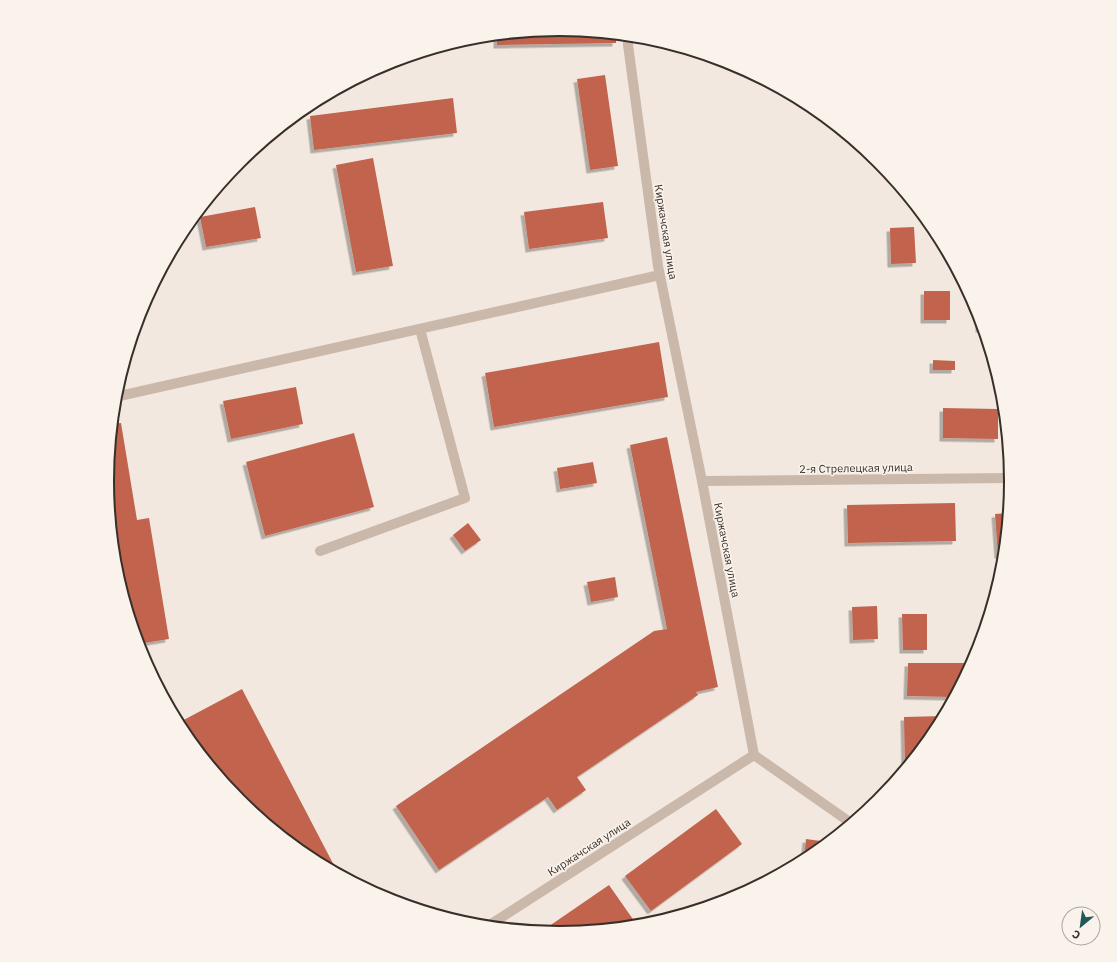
<svg xmlns="http://www.w3.org/2000/svg" width="1117" height="962" font-family="'IBM Plex Sans',sans-serif">
<style>
.building{fill:#c1644e;filter:url(#shadow)}
.lines{fill:none;stroke-linecap:round;stroke-linejoin:round}
.minor{stroke:#cab8ab;stroke-width:10}
.labels{text-anchor:middle;stroke-width:3;stroke-linejoin:round;paint-order:stroke}
.street-label{font-size:11px;fill:#382e2a;stroke:#faf3ec}
.rim{fill:none;stroke:#382e2a;stroke-width:2}
</style>
<defs>
<filter id="shadow"><feDropShadow dx="-3.5" dy="3.5" stdDeviation="0" flood-color="#0004"/></filter>
</defs>
<rect width="100%" height="100%" fill="#f2e8df"/>
<!-- building -->
<path class="building" d="M559,29L616,35V43L497,45V35Z
M605,75L618,166L590,170L577,79Z
M453,98L457,133L314,150L310,116Z
M373,158L393,266L356,272L336,165Z
M603,202L608,238L529,249L524,212Z
M255,207L261,238L206,247L200,217Z
M914,227L916,263L891,264L890,228Z
M924,291H950V320H924Z
M979,318L982,329H983H979Z
M659,342L668,397L494,427L485,373Z
M933,360L955,361V370H933Z
M296,387L303,424L231,439L223,401Z
M943,408L998,409V439L943,438Z
M121,423L137,520L149,518L169,639L138,644L115,569L107,481L112,424Z
M354,433L374,507L265,536L246,462Z
M667,437L718,687L696,692L698,695L577,777L586,790L557,810L548,797L439,870L396,806L654,631L667,629L630,445Z
M593,462L597,483L560,489L557,468Z
M955,503L956,541L848,543L847,505Z
M1007,513L1003,555H998L995,514Z
M468,523L481,540L465,551L453,535Z
M615,577L618,597L591,602L587,582Z
M877,606L878,639L853,640L852,607Z
M902,614H927V650H903Z
M908,663H971L953,697L907,696Z
M242,689L338,873L307,857L239,800L183,732L178,723Z
M943,716L934,732L905,768L904,717Z
M716,809L742,844L651,911L625,876Z
M806,839L828,842L804,860Z
M609,885L637,925L558,933L542,931Z"/>
<g class="lines">
<!-- minor -->
<path class="minor" d="M628,36V45L658,266L702,481L754,755
M115,397L660,275
M702,481L1010,478
M320,551L465,498L420,329
M754,755L851,823
M488,926L754,755"/>
</g>
<g class="labels">
<!-- street labels -->
<g class="street-label">
<text transform="translate(666 232) rotate(81)" y="4">Киржачская улица</text>
<text transform="translate(856 468) rotate(-1)" y="4">2-я Стрелецкая улица</text>
<text transform="translate(727 550) rotate(79)" y="4">Киржачская улица</text>
<text transform="translate(589 847) rotate(-33)" y="4">Киржачская улица</text>
</g>
</g>
<!-- crop -->
<path d="M0 0H1117V962H0ZM114 481a445 445 0 1 1 890 0a445 445 0 1 1-890 0Z" fill="#faf3ec" fill-rule="evenodd"/>
<path class="rim" d="M114 481a445 445 0 1 1 890 0a445 445 0 1 1-890 0Z"/>
<!-- north arrow -->
<g transform="translate(1081 926) rotate(209)"><circle r="19" fill="#faf3ec" stroke="#aca49e"/>
<path d="M0-3L7 15L0 10L-7 15Z" fill="#215859"/>
<text y="-6" font-size="11" font-weight="bold" text-anchor="middle" fill="#382e2a">С</text>
</g>
</svg>
